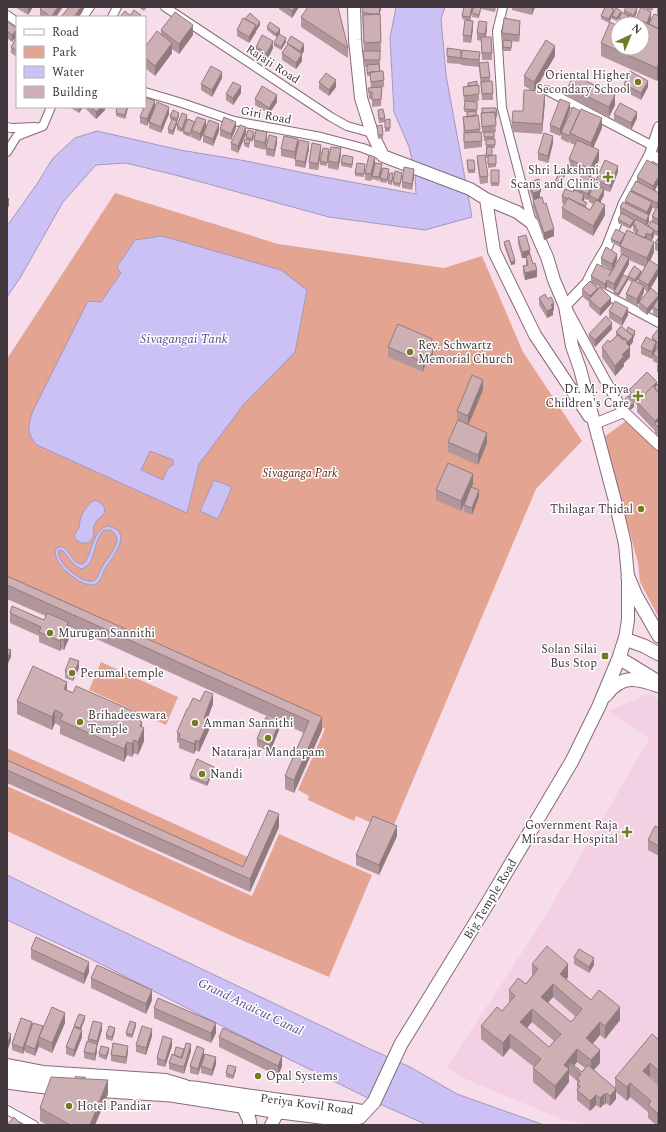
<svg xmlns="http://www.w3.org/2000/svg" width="666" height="1132" font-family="Spectral,serif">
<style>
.built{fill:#f3d0e3}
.green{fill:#e4a492}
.water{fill:#ccc1f5;stroke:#a398be;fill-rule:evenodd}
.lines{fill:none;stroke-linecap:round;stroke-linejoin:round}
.minor-casing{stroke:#846c79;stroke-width:10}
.tertiary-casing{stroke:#846c79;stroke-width:12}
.secondary-casing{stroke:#846c79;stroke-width:14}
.primary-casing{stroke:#846c79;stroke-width:15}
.minor{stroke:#fff;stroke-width:8}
.tertiary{stroke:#fff;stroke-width:10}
.secondary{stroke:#fff;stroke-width:12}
.primary{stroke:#fff;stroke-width:13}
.wall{fill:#b1979b;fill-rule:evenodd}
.shaded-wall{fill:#907b7e}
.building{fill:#ceb0b4;stroke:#907b7e;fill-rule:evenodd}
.poi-dot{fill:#757b25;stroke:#fff;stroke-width:1.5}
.labels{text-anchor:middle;stroke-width:3;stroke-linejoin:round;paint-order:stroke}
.street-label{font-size:12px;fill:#42383d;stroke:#fff}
.poi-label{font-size:12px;fill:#42383d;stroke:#fff;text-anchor:start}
.park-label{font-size:12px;font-style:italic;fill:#5d1e0c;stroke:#fff}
.water-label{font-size:13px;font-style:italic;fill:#5c4793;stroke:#fff}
</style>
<rect width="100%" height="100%" fill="#f7dcea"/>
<!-- built -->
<path class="built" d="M649,694L659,700V1125H591L561,1119L470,1081L446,1068L539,927L650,738L609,711Z"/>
<!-- green -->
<path class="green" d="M115,193L278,244L444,268L482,256L523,352L582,441L536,489L391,832L356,816L354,821L308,800L309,796L298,790L325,729L7,587V359Z
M626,421L659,452V618L640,582L638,563L604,437Z
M101,662L178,697L166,725L89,690Z
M7,748L252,859L242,879L7,772Z
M7,786L252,896L279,834L372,875L329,977L232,936L7,831Z"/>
<!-- water -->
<path class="water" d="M396,7H445L441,19L446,75L472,217L425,230L329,217L179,176L126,163L96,165L63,202L20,278L7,297V226L37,184L53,158L75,138L97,131L180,150L246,161L319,176L416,194L415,172L409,147L394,112L390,38Z
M162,236L281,270L307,290L295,352L244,404L199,464L187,513L37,445C26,433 28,426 33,411L88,301L101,302L121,273L117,267L135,240ZM150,451L173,460V465C167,467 165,474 163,480L141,470Z
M214,480L232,487L218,519L200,511Z
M95,500C102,503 106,506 104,514C96,521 92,524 94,536C89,545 81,546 74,537L76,532L79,528C79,518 86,504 95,500Z
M107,526C135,531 113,556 105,569C102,574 101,584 93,585C85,586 74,578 68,573C62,568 55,560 55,550L59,547H63C69,551 72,560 78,563C91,571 89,531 107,526ZM104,530H111C114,533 117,535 117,540C116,550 107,558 102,567C100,570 99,575 97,578C96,579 93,581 92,581C81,583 55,562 59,550L63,551C69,558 72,564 81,569C97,565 92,541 104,530Z
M7,875L103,922L370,1049L410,1067L457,1094L544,1125H427L382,1105L232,1031L89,958L7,920Z"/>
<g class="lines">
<defs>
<path id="minor" d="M165,7L331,117L347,126L372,133
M503,7L497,31L502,108L532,223
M7,15L17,22
M83,17L90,7
M112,17L117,7
M546,90L653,146
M145,92L182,103L234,121L321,137L363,148L383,156
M7,127L11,128L35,127
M7,152L17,136L43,126L51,107
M601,292L659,323
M7,1063L43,1070L166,1078L186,1084
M7,1110L34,1125"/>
<path id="tertiary" d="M659,127L650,154L624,203L607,247L595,267L587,283L565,306L606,382L624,412L659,445
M650,154L659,159
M594,424L624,412"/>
<path id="secondary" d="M354,7L355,40L361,98L372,133L383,156L470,189L486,199L517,212L532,223L547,257L554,280L565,306L572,346L580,369L615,501L625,544L628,577V620L625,639
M486,199L494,251L535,335L589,416
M271,1125L283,1103"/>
<path id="primary" d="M628,577L636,596L659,636
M619,658L655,680
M606,695C622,674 637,678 659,686
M7,1072L30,1076L69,1079
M91,1081L194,1088L284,1101L355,1110L365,1112
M7,1082L29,1085L64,1089
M92,1090L171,1095L273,1111L344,1120L360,1117L374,1102L401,1044L489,901L572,761L599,706L619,658L625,639L644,646L659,654
M243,1106L249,1119L250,1125"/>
</defs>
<!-- minor casing -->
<use href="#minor" class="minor-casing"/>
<!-- tertiary casing -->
<use href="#tertiary" class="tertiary-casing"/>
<!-- secondary casing -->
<use href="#secondary" class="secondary-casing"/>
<!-- primary casing -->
<use href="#primary" class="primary-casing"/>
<!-- minor -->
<use href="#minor" class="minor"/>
<!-- tertiary -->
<use href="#tertiary" class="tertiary"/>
<!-- secondary -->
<use href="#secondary" class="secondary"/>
<!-- primary -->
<use href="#primary" class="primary"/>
</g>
<!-- wall -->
<path class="wall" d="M15,7H33L28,15Z
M138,7H147L144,11Z
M279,7H299L292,18L279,9Z
M381,7L380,14L381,52H380V71L384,80V87H382L381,106L372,107V99H369L368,88H371L370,76H367V67H364L363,51H364L362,12Z
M473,7L470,21L462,19V16Z
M474,7H496L495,12L481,9L479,18L472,17Z
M512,7H535L532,15L512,10Z
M646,7H654L652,11L646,9Z
M659,7V76L657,81L601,56V43L618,48L642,24H624L619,22V18L624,13V11L637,12L634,18L636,19L651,18L657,16V8Z
M40,9L56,17H42L40,16Z
M614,12L621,14L617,21L612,19V16L609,23L601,19V16Z
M301,17L348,48V58L301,27Z
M7,21L17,36L12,42L7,38Z
M260,25L256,31V32L249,43L237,36V30Z
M267,27L280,33L279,34L286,42L281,50L274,46V43L278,35L276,37L267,30Z
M520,27L519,42L512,41L511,51H503V40H502V33Z
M473,28L471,43L463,42V35Z
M487,29L486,37L492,53V60H482L481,41L477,40V33Z
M161,30L193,35L179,54L172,49V53L155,76L145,68V47L161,35Z
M17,37V57L11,53V47Z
M287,43L304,51L302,54V61L296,69L282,60V53L287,45Z
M256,47L273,48L267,60L256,54Z
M447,56H461V64L447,63Z
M555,56L534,90L545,101L542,134L512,132V122L523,111L531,90L524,86V76Z
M461,58L480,59V63L490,77V81L493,93V100H482L479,67L461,65Z
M222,78L212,97L201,90V84Z
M319,82L336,87L329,96L319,89Z
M468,83L479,94V101L472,102L477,106L476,116L480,129V132L482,141V147L464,149L463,117H467V112H464L465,102H464L463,87L468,86Z
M624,84L648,87L641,100L624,91Z
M568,87L615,105L609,117L568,97Z
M241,93L233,105L226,100V94Z
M255,99L277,102L269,114L255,105Z
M69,107H83L79,113Z
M84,107H105V110L96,119Z
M128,107L125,119L116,116V113Z
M155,107L147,126L140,123V117Z
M496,108L497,118H495L496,132H494L495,148H492V156L496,155V167L488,168V158H486V141H484V133H482L481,113Z
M378,110L385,118V122L379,123Z
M570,110L562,129L602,128L593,148L599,160L591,177L595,184L596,185V180L618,172L610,192L604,190V195L600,202L605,215L593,236L562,218V208L564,204L562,203V196L573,192V187L579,181L582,175L569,169V159L575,145L570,143V139L569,143L561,139V133L560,136L550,132V125ZM589,198V202L593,204L590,210L587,208L584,201V199L588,200Z
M169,114L161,133L149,128V122Z
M614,114L637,118L631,130L614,121Z
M170,116H179L173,135L168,133V129L172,120L170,119Z
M187,119L182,132L177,130V126Z
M390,119V131L385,132V120Z
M377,126L383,135V138L378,139Z
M206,127L200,141L191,137V133L190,137L183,134V131Z
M236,128L231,140L220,136V129Z
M219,131L213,146L203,142V135Z
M246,134L238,153L231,150V143Z
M254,136L252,142L250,141L249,148L244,146V143L246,139V137Z
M267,139L265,150L254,147V140Z
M277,143L274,157L266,155V148Z
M553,143L548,163L538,160V153Z
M298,145L295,159L281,156V149Z
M309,149L305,168L295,166V160Z
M321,151L318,170L309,169V162Z
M329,153L327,166L320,165V161Z
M341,155L338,170L328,168V161Z
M477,156L488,176V183L480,184L477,162Z
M353,160L352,168L341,166V162Z
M467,160L475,170V173H468Z
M375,163L371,181L365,180V173Z
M365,167L364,177L355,176V173Z
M659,167V183L655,190L659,193V207L658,208H659V233L657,236L654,234V236L651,241L654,252L650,261L659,266V274L651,288L659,295V317L653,314V308L647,315L639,309V303L637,306L626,301V294L632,282L628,280V276L634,266L636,282L638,283V279L645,267L629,260V264L616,287L628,280L618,297L614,295V291L607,287L605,290L600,287L611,304L600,316L589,306V302L582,296V289L591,282V276L612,271L621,256L620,246L622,243L620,247L611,242V239L635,234V232L633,231V225L630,229L618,223V219L621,214H620V207L625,203V201L631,192V190L637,181V177ZM652,208L656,209L652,216V221L648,226L647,225L649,222V216L652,209ZM593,284L600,287L598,290ZM644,289L647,292L640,300L644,292Z
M382,168L379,181L372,179V176Z
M491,170H499V186H491Z
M389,173L387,183L380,182V178Z
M566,173L560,188L555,186V182Z
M402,176L400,187L393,185V182Z
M414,176L412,190L402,188V182Z
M393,177L392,185L388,184V181Z
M529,182L541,192L533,200L529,189Z
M533,200L554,236L544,240L533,207Z
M518,237L530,255L537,277L525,280L523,273V266L526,265V258H522L518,244Z
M659,237V252L655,250V243Z
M504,242L515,264L511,265L504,245Z
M601,258L617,260L612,271L601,264Z
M539,298L548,299L554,310L553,311V315L547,318L539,305Z
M609,311L628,315L622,326L609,318Z
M659,328V373L657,372V365L658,364L653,361V356L652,359L641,354V347L652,339V337Z
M612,329L595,347L589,341V334Z
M627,331L635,334L633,339V342L629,347L630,357L624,363V366L615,376L602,357V347L610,342L616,336V332Z
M432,339L433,362L430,365H425L423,372L388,357V347Z
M657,385H659V438L655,434V431L637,412V405L629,397V390Z
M483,390L468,424L487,443L478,465L448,452V442L458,421H457V411Z
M625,399L634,407L630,410L625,403Z
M473,484L461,511L436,500V490Z
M479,497L472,515L464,512V505Z
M7,576L322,717V730L294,793L285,789V776L304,733L70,627V636L64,650L61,649L60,651L39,642V636L10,623V613L44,620L46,616L7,599Z
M79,668L73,681L65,678V671Z
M67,690L140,720L142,727L144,741L138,755L134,753L132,757L127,755L124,762L60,734V726L55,723L52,730L17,714V701Z
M200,701L213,704L207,719L209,730L199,752L196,750L194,754L179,748V743L177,742V732L188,709Z
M279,730L270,752L257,746V739Z
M7,760L243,867L279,827L250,892L7,783Z
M214,770L207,786L190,779V776Z
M659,828V856L648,850V840Z
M397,836L379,875L356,865V855Z
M31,949L89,972L84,984L31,959Z
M574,957L594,965L589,973L574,964Z
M532,964L568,977L566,979L591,1000L620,1020L605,1039L600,1035L592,1044L600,1063L594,1070L615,1089V1078L659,1040V1124L658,1125H656L648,1118V1112L630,1097L627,1101L616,1092V1099L610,1106L606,1103L605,1105L604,1104L600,1108L596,1105L590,1111L577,1100V1081L569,1074V1082L555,1100L533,1082V1068L534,1067L510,1048L503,1057L481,1039V1026L502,1011L509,1003V990L526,984L532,976ZM553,997L576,1017L571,1022L548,1003ZM532,1022L554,1041L549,1047L527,1028ZM577,1062L585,1068L582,1072L574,1065ZM650,1076L658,1083V1084L649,1077Z
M91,978L152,1000L146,1014L91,988Z
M154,1008L216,1033L211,1043L154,1018Z
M85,1019L81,1030L82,1037L74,1057L66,1054V1047L74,1027V1026Z
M65,1023L52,1053L39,1047V1046L35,1056L25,1052V1049L23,1054L12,1050V1044L43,1026Z
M136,1026L132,1038L126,1036V1033Z
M102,1030L97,1047V1051L95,1061L84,1058V1052L88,1041V1039Z
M115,1031L112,1041L106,1039V1035Z
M152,1036L146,1055L136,1052V1045Z
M219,1037L282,1066L278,1076L219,1047Z
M172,1046L165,1067L157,1065V1058Z
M109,1051L106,1060L99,1057V1054Z
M184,1051H191L184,1074L169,1069V1063L174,1055Z
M128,1052L126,1064L111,1061V1055Z
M204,1054L216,1064L212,1076L201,1073V1066L202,1064L198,1075L190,1073V1066Z
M236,1070L233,1079L226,1077V1073Z
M108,1094L95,1125H47L40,1121V1108Z"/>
<!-- shaded-wall -->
<path class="shaded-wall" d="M28,7H33L28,15Z
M58,7H63L56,17H51Z
M81,7H83V11L79,17H74Z
M295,7H299L292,18V11Z
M380,7H381V8L378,22V15Z
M472,7L473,8L470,21V17Z
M533,7H535L532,15V9Z
M637,8V12L634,19V15Z
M614,9V12L609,23V19Z
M621,11V14L617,21V18Z
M651,12V18L646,31V24Z
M473,21V28L471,43V36Z
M520,21V27L519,42V35Z
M260,22V25L256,31V28Z
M487,22V29L485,41V34Z
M193,25V35L179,54V44Z
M256,25V32L249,43V37Z
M17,29V36L12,42V35Z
M280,29V33L276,37V34Z
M286,38V42L281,50V47Z
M273,41V48L267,60V53Z
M172,43V53L155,76V66Z
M304,44V51L302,54V61L296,69V63L300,57V51Z
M555,46V56L534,92V82Z
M659,62V76L657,81V68Z
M222,72V78L212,97V90Z
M336,80V87L329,96V90Z
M648,81V87L641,100V93Z
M241,86V93L233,105V98Z
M545,91V101L542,134V124Z
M277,95V102L269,114V108Z
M615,95V105L609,117V107Z
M155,101V107L147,126V119Z
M570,103V110L560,136V129Z
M79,107H83L79,113Z
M101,107H105V110L96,119V112Z
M127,107H128V108L125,119V115Z
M169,107V114L161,133V127Z
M637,112V118L631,130V123Z
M179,113V116L177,122V124L173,135V131Z
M187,115V119L182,132V129Z
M602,118V128L591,153V143Z
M206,120V127L200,141V134Z
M236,122V128L231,140V134Z
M219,124V131L213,146V139Z
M246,127V134L238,153V146Z
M254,132V136L252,142V139Z
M267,132V139L265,150V143Z
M553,136V143L548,163V156Z
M277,137V143L274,157V150Z
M298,139V145L295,159V152Z
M309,142V149L305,168V162Z
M321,145V151L318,170V164Z
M341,148V155L338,170V163Z
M599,150V160L590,179V169Z
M375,157V163L371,181V174Z
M382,164V168L379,181V177Z
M618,166V172L610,192V186Z
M414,169V176L412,190V184Z
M566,170V173L560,188V184Z
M659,176V183L653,193V186Z
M595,179V185L589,195V198L588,200V194Z
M541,185V192H540V198L533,200V193L539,186Z
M604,189V195L598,207V200Z
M584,194V201L582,205V200Z
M9,199V206L7,209V202Z
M659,200V207L657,210V203Z
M652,202V209L649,216V222L646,227V221L647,217V212Z
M605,205V215L593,236V226Z
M634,220V223L630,229V226Z
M554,229V236L544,240V233Z
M654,230V236L651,242V235Z
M647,233V239H643Z
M625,234V237L620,247V243Z
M654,242V252L647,268V258Z
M530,250V256H526V258H522V252Z
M617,254V260L612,271V264Z
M629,258V264L614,291V284Z
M515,261V264L511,265V262Z
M659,267V274L648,292V285Z
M537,270V277L525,280V273Z
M641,271V274L635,284V280Z
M628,277V280L618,297V294Z
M607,280V287L605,290V284Z
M644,286V292L637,306V299Z
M598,288V295L590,300V296Z
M659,295V301L647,315V309Z
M611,298V304L600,316V309Z
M554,303V310L553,311V315L547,318V311L551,305Z
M628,308V315L622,326V319Z
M612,323V329L595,347V340Z
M635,331V334L633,339V342L628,348V342Z
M432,339V349L430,356V346Z
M628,342V349L630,347V357L624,363V366L615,376V366L622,355L626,343Z
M656,342V348L654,354H653V356L652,359V352Z
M433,352V362L430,365V355Z
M425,355V365L423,372V362Z
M483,380V390L468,426V416Z
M657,382V389L639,400Z
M634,403V407L630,410V406Z
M659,417V427L655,424V421Z
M487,433V443L478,465V455Z
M473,474V484L461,511V501Z
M479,490V497L472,515V508Z
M68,622V630L70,626V636L64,650V640Z
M61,639V649L60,651V641Z
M11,650V657L7,666V659Z
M79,661V668L73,681V675Z
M67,682V695L64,689Z
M213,694V704L204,728V718Z
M55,710V723L52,730V717Z
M322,717V730L294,793V780Z
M209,720V730L199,752V742Z
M142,722V732L144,728V741L138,755V742L140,726Z
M279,723V730L270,752V745Z
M134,740V753L132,757V744Z
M196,740V750L194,754V744Z
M127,742V755L124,762V749Z
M214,767V770L207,786V783Z
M279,814V827L250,892V879Z
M397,826V836L379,875V865Z
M594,958V965L589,973V967Z
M89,962V972L84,984V974Z
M568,964V977L560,987V974Z
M553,984V997L541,1010V997Z
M152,990V1000L146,1014V1004Z
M620,1007V1020L605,1039V1026Z
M532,1009V1022L520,1035V1022Z
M65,1013V1023L52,1053V1043Z
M85,1016V1019L80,1031V1028Z
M32,1022V1029L25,1045V1049L23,1054V1048Z
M600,1022V1035L586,1052V1038Z
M102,1023V1030L97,1047V1051L95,1061V1054L97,1045V1041Z
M136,1023V1026L132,1038V1035Z
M216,1023V1033L211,1043V1033Z
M115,1028V1031L112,1041V1037Z
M152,1029V1036L146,1055V1048Z
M82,1030V1037L74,1057V1050Z
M11,1034V1041L8,1049V1042Z
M510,1034V1048L503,1057V1043Z
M39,1039V1046L35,1056V1049Z
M172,1039V1046L165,1067V1061Z
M191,1044V1051L184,1074V1067Z
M128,1046V1052L126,1064V1057Z
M109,1048V1051L106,1060V1056Z
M204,1049V1056L198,1075V1069Z
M577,1049V1062L573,1067L569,1063V1082L555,1100V1086L564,1065Z
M600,1050V1063L591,1073V1060Z
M282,1056V1066L278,1076V1066Z
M216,1057V1064L212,1076V1070Z
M650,1063V1076L643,1084V1071Z
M236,1067V1070L233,1079V1076Z
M108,1080V1094L95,1125H90Z
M630,1083V1097L627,1101V1087Z
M616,1089V1099L610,1106V1096Z
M606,1093V1103L605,1105V1095Z
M604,1094V1104L600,1108V1098Z
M596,1095V1105L590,1111V1101Z
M659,1111V1124L657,1125V1113Z"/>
<!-- building -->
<path class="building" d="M42,7H58L51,17L40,9Z
M69,7H81L74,17H61Z
M286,7H295L292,11Z
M308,7H338L348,48L301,17Z
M363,7H380L379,14H372L362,12Z
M464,7H472L470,17L462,16Z
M474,7H481L479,15L472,13Z
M605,7H609L614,9L609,19L601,16Z
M626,7H634L637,8L634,15L624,11Z
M641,7L651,12L647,23L636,19Z
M616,8L621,11L617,18L612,16Z
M134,10L141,15L139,17H132L130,16Z
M125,11L132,17H120Z
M175,12L193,25L179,44L161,30Z
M622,12L628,16L626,22L619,18Z
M250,13L260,22L256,28V25L245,19Z
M380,14L381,42L364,43L363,15Z
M654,14L659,16V29L649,24Z
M629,15L659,29V62L657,68L601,43L610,22L618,26V48H642V24H625Z
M243,18L256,25L249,37L237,30Z
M504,18L520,21L519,35L502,33Z
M465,20L473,21L471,36L463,35Z
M7,21L17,29L12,35L7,31Z
M479,21L487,22L485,34L477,33Z
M270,22L280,29L276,34L267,27Z
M157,31L172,43L155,66L145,58V47Z
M279,34L286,38L281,47L274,43Z
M262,35L273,41L267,53L256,47Z
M291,36L304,44L300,51L287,43Z
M17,37V51L11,47Z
M481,37H491L492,53H482Z
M503,40L512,41L511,48L503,47Z
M546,40L555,46L534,82L524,76Z
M288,44L302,54L296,63L282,53Z
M447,48L461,50V58L447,56Z
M462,50L480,52L479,60L461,58Z
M363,51H380V60H364Z
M488,62L490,77L481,78L479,63Z
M379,64L380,71L367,73V65Z
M211,66L222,72L212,90L201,84Z
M383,71L384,80L371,82L370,72Z
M630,71L648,81L641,93L624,84Z
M326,73L336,80L329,90L319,82Z
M574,75L615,95L609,107L568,87Z
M477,81V85L468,86V83Z
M492,81L493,93L482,94L481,82Z
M233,82L241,86L233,98L226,94Z
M479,85V94L464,96L463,87Z
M262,86L277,95L269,108L255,99Z
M382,87L381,99L372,100V92H369L368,88Z
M524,90L545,91L542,124L512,122L513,111H523Z
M147,98L155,101L147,119L140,117L144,107H145V104Z
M560,99L570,103L560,129L550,125Z
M465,101L477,102V110L464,109Z
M157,102L169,107L161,127L149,122Z
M620,103L637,112L631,123L614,114Z
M91,107H101L96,112Z
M117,107H127L125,115L116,113Z
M573,107L580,111L569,136L561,132Z
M482,108H496L497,115H495V112L482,113Z
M383,109L385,118L379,119L378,110Z
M581,109L602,118L591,143L570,133Z
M173,110L179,113L177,119L170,116Z
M476,111V116L467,117V112Z
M495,112L496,125L482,127L481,113Z
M182,113L187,115L182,129L177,126Z
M478,115L480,129L465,131L463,117Z
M197,117L206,120L200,134L191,130Z
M224,117L236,122L231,134L220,129Z
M172,119L177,121L173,131L168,129Z
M188,119L195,122L190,134L183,131Z
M390,119V128H385V120Z
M209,120L219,124L213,139L203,135Z
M240,125L246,127L238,146L231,143Z
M382,125L383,135H378L377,126Z
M248,130L254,132L252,139L246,137Z
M256,130L267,132L265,143L254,140Z
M481,132L482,141L464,142V133Z
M484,132H494V137H484Z
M544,133L553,136L548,156L538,153Z
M269,135L277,137L274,150L266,148Z
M284,136L298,139L295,152L281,149Z
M245,139L250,140L249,144L244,143Z
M486,139H495V145H486Z
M299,140L309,142L305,162L295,160Z
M577,140L599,150L590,169L569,159Z
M312,143L321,145L318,164L309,162Z
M331,147L341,148L338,163L328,161Z
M487,147H492V155H486Z
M323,148L329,149L327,163L320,161Z
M343,155L353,157L352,165L341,162Z
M369,155L375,157L371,174L365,173Z
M485,155L488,176L480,177L477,156Z
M496,155V164H488V156Z
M467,160H474L475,170H468Z
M605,160L618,166L610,186L596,180Z
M647,160L659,167V176L653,186L637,177Z
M357,163L365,164L364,174L355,173Z
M375,163L382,164L379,177L372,176Z
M404,167L414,169L412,184L402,182Z
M383,168L389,169L387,180L380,178Z
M561,168L566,170L560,184L555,182Z
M491,170H499V183H491Z
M395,171L402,173L400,184L393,182Z
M390,173H393L392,181H388Z
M583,173L595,179L588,194L573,187L576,180L579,181Z
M539,179L541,185L539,186L540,191L533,193L529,182Z
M636,181L659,193V200L657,203L631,190Z
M594,184L604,189L598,200L589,195Z
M565,189L573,192L574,190L584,194L582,200L587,203L585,206L578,203L568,198V199L562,196Z
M630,191L652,202L647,212L625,201Z
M7,197L9,199L7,202Z
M542,197L544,204L546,203L554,229L544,233L533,200Z
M568,198L590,210L596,200L605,205L593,226L562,208Z
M623,202L649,215L646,221L620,207Z
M657,207L659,208V220L652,216Z
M622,213L634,220L630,226L618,219Z
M636,219L654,230L651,235L647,233L644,238L636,234L638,230L635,228L636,226L633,224Z
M651,221L659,225V230L657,232L648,226Z
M616,229L625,234L620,243L611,239Z
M627,230L654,242L647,258L620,246Z
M526,235L530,250L522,252L518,237Z
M659,237V245L655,243Z
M509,240L515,261L511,262L504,242Z
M606,247L617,254L612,264L601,258Z
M530,254L533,264L535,263L537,270L525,273L523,266L528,265L526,256Z
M622,254L629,258L614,284L607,280L605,284L591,276L597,264L612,271L609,276Z
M649,260L659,266V267L648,285L638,279Z
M634,266L641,271L635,280L628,276Z
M623,275L628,277L618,294L614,292Z
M633,280L644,286L637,299L626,294Z
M590,281L598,288L590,296L582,289Z
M600,287L611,298L600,309L589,299Z
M651,288L659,295L647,309L639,302Z
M545,294L548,299L551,297L554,303L551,305L553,308L547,311L539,298Z
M659,297V311L653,307Z
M615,301L628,308L622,319L609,311Z
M606,316L612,323L595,340L589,334Z
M398,324L432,339L430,346L432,349L433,352L430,355H425L423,362L388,347Z
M621,326L633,336L628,342L616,332Z
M628,327L635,331L633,336L627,331Z
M659,328V342L658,343L652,337Z
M618,335L623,340L625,338L628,342L626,343L630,347L622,355L624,356L615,366L602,347L608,340L610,342Z
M646,337L656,342L652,352L641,347Z
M659,346V359L653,354Z
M647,372L657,382L639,400L629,390Z
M472,375L483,380L468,416L457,411Z
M658,384L659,385V393L654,388Z
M653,386L659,393V417L655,421L637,402Z
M628,396L634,403L630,406L625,399Z
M458,420L487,433L478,455L448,442Z
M659,420V428L655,424Z
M448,463L473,474L461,501L436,490Z
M471,487L479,490L472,508L464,505Z
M7,576L322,717L294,780L285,776L309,721L7,585Z
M12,606L44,620L47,613L68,622L67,625L70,626L64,640L61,639L60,641L39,632L41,627L10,613Z
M7,649L11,650L7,659Z
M70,658L79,661L73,675L65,671Z
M33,666L67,682L64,689L73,693L76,686L140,714L137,719L142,722L140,726L144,728L138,742L134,740L132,744L127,742L124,749L60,720L63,714L55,710L52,717L17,701Z
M205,691L213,694L204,718L209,720L199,742L196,740L194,744L179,738L180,734L177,732L187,709H188L193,698L200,701Z
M266,717L279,723L270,745L257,739Z
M197,759L214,767L207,783L190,776Z
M7,760L243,867L269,810L279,814L250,879L7,770Z
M373,816L397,826L379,865L356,855Z
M655,826L659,828V846L648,840Z
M36,937L89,962L84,974L31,949Z
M547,946L568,964L560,974L591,1000L599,990L620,1007L605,1026L600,1022L586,1038L600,1050L591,1060L577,1049L564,1065L569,1069L555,1086L533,1068L541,1059L510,1034L503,1043L481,1026L497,1007L502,1011L515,996L509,990L518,978L526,984L538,969L532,964ZM553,984L582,1009L571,1022L541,997ZM532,1009L561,1034L549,1047L520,1022Z
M579,949L594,958L589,967L574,957Z
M97,965L152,990L146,1004L91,978Z
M158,998L216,1023L211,1033L154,1008Z
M52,1007L65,1013L52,1043L39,1037Z
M79,1014L85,1016L80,1028L74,1026Z
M21,1018L32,1022L23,1048L12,1044Z
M93,1021L102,1023L97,1041L88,1039Z
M130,1021L136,1023L132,1035L126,1033Z
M33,1023L43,1026L39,1037L35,1049L25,1045Z
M109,1026L115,1028L112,1037L106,1035Z
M142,1026L152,1029L146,1048L136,1045Z
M74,1027L82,1030L74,1050L66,1047Z
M223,1028L282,1056L278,1066L219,1037Z
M7,1032L11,1034L8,1042H7Z
M652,1034L659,1040V1071L650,1063L643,1071L658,1084L659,1082V1111L657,1113L648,1105L651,1101L630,1083L627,1087L615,1078Z
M163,1036L172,1039L165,1061L157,1058Z
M87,1041L97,1044L95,1054L84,1052Z
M113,1043L128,1046L126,1057L111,1055Z
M186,1043L191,1044L184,1067L169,1063L172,1054L182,1058Z
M101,1046L109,1048L106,1056L99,1054Z
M197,1046L204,1049L198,1069L190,1066Z
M176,1047L184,1049L181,1058L174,1055Z
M205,1054L216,1057L212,1070L201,1066Z
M570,1062L582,1072L588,1065L616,1089L610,1096L606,1093L605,1095L604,1094L600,1098L596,1095L590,1101L577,1090L580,1086L577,1084L580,1081L577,1079L581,1074L569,1063Z
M228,1065L236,1067L233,1076L226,1073Z
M51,1077L108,1080L90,1125H70L40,1108Z
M14,1117L22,1125H7Z"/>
<!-- markers -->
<g class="poi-dot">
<circle cx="638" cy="82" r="4"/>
<path d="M606 171h4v4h4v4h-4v4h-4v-4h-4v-4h4z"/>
<circle cx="410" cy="352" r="4"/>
<path d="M636 390h4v4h4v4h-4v4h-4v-4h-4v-4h4z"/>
<circle cx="641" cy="509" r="4"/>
<circle cx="50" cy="633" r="4"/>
<rect x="601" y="652" width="8" height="8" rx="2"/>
<circle cx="72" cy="673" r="4"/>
<circle cx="80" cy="722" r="4"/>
<circle cx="195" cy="723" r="4"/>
<circle cx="268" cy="738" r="4"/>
<circle cx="202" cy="774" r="4"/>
<path d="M625 826h4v4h4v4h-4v4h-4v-4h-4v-4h4z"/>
<circle cx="258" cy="1076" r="4"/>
<circle cx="69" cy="1106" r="4"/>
</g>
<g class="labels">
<!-- street labels -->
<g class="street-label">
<text transform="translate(273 64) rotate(33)" y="4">Rajaji Road</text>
<text transform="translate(266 115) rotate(11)" y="4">Giri Road</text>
<text transform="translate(490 899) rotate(-59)" y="4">Big Temple Road</text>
<text transform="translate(307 1104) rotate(8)" y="4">Periya Kovil Road</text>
</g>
<!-- poi labels -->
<g class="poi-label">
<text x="630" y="79" text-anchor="end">Oriental Higher<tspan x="630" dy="14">Secondary School</tspan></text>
<text x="599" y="174" text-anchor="end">Shri Lakshmi<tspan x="599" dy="14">Scans and Clinic</tspan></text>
<text x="418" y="349">Rev. Schwartz<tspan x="418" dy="14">Memorial Church</tspan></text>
<text x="629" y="393" text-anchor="end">Dr. M. Priya<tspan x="629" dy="14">Children's Care</tspan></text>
<text x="633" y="513" text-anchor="end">Thilagar Thidal</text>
<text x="58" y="637">Murugan Sannithi</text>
<text x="597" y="653" text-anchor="end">Solan Silai<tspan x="597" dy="14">Bus Stop</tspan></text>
<text x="80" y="677">Perumal temple</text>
<text x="88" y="719">Brihadeeswara<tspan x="88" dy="14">Temple</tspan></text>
<text x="203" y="727">Amman Sannithi</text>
<text x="268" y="756" text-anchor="middle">Natarajar Mandapam</text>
<text x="210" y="778">Nandi</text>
<text x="618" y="829" text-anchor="end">Government Raja<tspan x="618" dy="14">Mirasdar Hospital</tspan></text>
<text x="266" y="1080">Opal Systems</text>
<text x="77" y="1110">Hotel Pandiar</text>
</g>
<!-- park labels -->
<g class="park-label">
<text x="300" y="477">Sivaganga Park</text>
</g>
<!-- water labels -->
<g class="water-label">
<text x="184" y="343">Sivagangai Tank</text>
<text transform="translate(251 1006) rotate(26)" y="5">Grand Anaicut Canal</text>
</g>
</g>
<!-- border -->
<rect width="666" height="1132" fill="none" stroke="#42383d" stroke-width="16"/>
<!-- legend -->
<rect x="16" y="16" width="130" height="92" fill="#ffffff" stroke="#b3afb1"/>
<rect x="24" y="29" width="20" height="6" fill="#ffffff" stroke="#b3afb1"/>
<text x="52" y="36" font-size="12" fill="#42383d">Road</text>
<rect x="24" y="46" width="20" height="12" fill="#e4a492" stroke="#b3afb1"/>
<text x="52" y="56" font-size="12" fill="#42383d">Park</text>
<rect x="24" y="66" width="20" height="12" fill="#ccc1f5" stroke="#b3afb1"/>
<text x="52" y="76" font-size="12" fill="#42383d">Water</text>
<rect x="24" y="86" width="20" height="12" fill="#ceb0b4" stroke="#b3afb1"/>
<text x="52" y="96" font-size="12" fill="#42383d">Building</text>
<!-- north arrow -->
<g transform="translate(630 36) rotate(44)"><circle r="19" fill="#ffffff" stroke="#b3afb1"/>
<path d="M0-3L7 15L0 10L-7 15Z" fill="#757b25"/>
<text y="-6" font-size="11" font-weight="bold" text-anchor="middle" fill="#42383d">N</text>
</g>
</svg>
